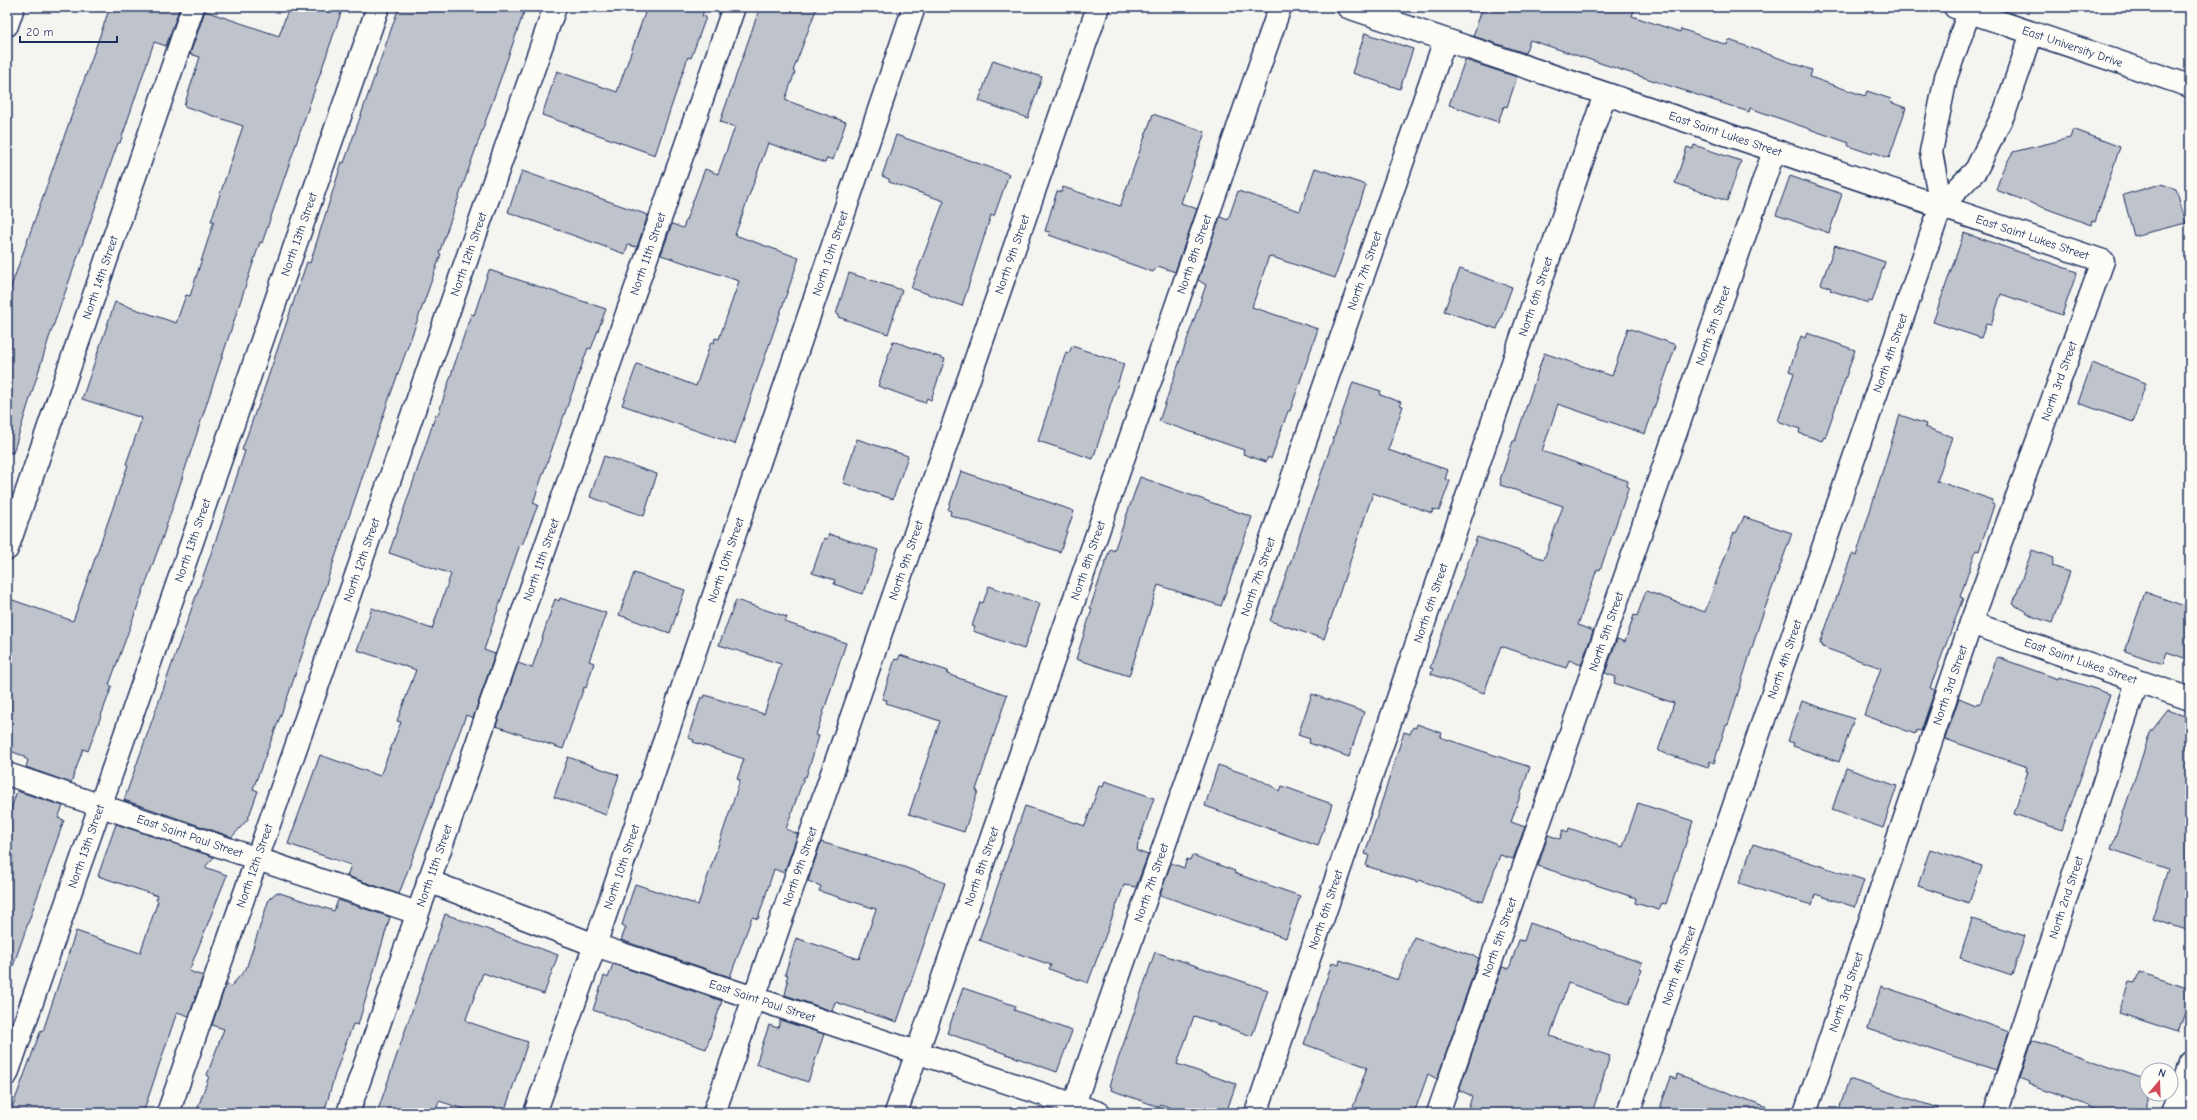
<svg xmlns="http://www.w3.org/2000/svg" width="2197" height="1120" font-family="'Comic Neue',sans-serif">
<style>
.building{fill:#bfc3cc;stroke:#1b2f5e}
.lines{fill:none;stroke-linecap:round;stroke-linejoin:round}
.minor-casing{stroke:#1b2f5e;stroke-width:25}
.major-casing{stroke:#1b2f5e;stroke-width:25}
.minor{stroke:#fdfcf7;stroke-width:22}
.major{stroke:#fdfcf7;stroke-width:22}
.labels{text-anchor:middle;stroke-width:3.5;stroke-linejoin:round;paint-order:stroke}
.street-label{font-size:12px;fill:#1b2f5e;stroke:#fdfcf7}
</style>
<rect width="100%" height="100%" fill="#f4f4f1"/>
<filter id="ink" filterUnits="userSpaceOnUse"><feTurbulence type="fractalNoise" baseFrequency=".025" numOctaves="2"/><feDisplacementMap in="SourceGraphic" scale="8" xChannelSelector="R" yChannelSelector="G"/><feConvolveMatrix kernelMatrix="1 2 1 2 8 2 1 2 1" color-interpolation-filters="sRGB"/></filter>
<g filter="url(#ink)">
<!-- building -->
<path class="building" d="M110,7H180L166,46L154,42L120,143H118L49,338L13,453L7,452V298Z
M289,7H343L262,243L260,242L163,536L109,685L112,686L88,751L83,749L71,783L26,767L28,760L24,758V756L7,750V598L73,621L128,465L126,464L142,418L82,399L115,302L176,323L186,295L190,296L214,221H211L243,126L184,106L200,57L190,54L205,11L279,36Z
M399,7H510L524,12L439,253L441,254L425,299L390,396L289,693L253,789L258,791L248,819L232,837L124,800L219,531L245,451L242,450L256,410H257L307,262L310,263L342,162L344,163Z
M647,7H705L702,16L706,17L691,58L688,57L655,155L542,115L557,71L617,92Z
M760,7H817L793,71L795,72L785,100L846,122L833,160L827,158L825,163L768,143L735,235L799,258L735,444L622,405L637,364L696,386L711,342L714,343L715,338L719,339L739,281L661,255L672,224L683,228L705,169L718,174L735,127L720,122Z
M1483,7H1635L1632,16L1680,32L1681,29L1727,45L1729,40L1812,70L1810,77L1865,96L1867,91L1891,99L1890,102L1906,108L1889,158L1873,152L1872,154L1848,146L1849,143L1750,108L1749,112L1530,40L1525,53L1473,36Z
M1365,33L1413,49L1400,89L1352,73Z
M993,60L1042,77L1028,118L979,101Z
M1465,60L1517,77L1507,107L1504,106L1498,122L1449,105Z
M1153,114L1205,132L1181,203L1197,209L1175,272L1158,266L1153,272L1049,235L1050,232L1045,231L1057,191L1062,192L1063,187L1120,206Z
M2073,129L2120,147L2095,222L2092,221L2091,225L1996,190L2003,169L2013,152L2070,138Z
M896,135L1009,174L994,216L991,215L962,306L911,288L944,201L889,182V179L882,176Z
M1694,145L1741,161L1727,201L1675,183L1687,147L1693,149Z
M1315,168L1366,185L1335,278L1269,256L1252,307L1318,329L1290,411H1288L1271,459L1268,457L1266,462L1243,454L1244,450L1159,421L1206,285L1198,280L1220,217L1228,220L1238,191L1300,211Z
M522,171L648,215L637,247L628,245L625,254L508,212Z
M1790,176L1842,194L1829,233L1776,215Z
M2161,184L2176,189L2186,223L2134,236L2123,195Z
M1964,233L2077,272L2062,315L2001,294L1991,325L1986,324L1981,338L1933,322Z
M1835,245L1885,262L1872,302L1869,301L1868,303L1830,290L1831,288L1821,284Z
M1460,269L1512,287L1497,329L1444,311Z
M489,270L606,309L591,349L588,348L543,474L533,503L538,505L522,545L520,544L484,650L495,654L473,718L466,715L399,894L347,876L351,865L288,844L320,755L380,776L401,722L397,721L416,670L357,650L372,608L432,629L451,574L389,553L422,456L436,414L438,415L471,314L474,315Z
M849,273L902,290L888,334L838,317L839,315L836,314Z
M1628,328L1676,345L1645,434L1558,404L1542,451L1628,481L1627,486L1629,487L1600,570L1597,569L1578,625L1593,631L1581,665L1569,660L1566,668L1501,646L1484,693L1431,674L1433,669L1430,668L1477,537L1544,559L1563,506L1500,485L1501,481L1500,480L1513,441H1515L1544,353L1612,376Z
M1807,333L1855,350L1825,438L1824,437L1822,441L1799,433L1800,429L1778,421L1794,373L1789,371L1801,336L1805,338Z
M893,341L945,359L931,400L927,398L925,403L878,386Z
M1072,346L1124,364L1093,459L1038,441L1066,352L1069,353Z
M2092,363L2146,383L2133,422L2078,403Z
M1353,382L1381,391L1380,395L1401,402L1400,405L1403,406L1388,450L1448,470L1445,479L1450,481L1439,511L1433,509L1432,513L1373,493L1324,639L1270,621Z
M1900,415L1926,424L1925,427L1952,437L1937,481L1993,500L1992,504L1994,505L1979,551L1976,550L1960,597L1963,598L1930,688L1935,690L1921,731L1917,730L1915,734L1864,715L1881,668L1822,647L1823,645L1820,644L1852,554L1856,556Z
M857,439L908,456L893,499L843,483Z
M604,456L657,474L644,516L590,497Z
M961,471L1074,511L1060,552L950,515L951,511L948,510Z
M1140,477L1252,517L1221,606L1158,585L1129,676L1076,659L1092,609L1090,608L1110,549L1114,551Z
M1744,517L1792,533L1760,622L1728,725H1726L1714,763L1710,761L1708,768L1658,751L1674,703L1614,683L1616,677L1605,673L1617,639L1625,642L1634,615L1637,616L1646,591L1705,612L1734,532L1736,533Z
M829,534L878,550L865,590H864L862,594L834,584L835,580L812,573L824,538L827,539Z
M2032,550L2054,558L2052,566L2070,572L2052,623L2034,617L2013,604Z
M634,573L685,590L670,633L619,615Z
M989,586L1040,604L1024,649L973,631L975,627L972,626L980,602L983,603Z
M2145,592L2190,608V660L2167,652L2163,664L2125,651Z
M560,598L606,613L589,661L594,663L586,688L584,687L563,749L496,726L518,663L532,668L555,599L559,601Z
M736,600L787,617L785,622L846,643L816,735L819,736L806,777H804L786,829L798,834L784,873L774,869L758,919L752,917L730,977L621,940L626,927L622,925L635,884L698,905L732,805L740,780L737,779L744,759L693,742L694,740L688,738L701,697L704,698L705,695L764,714L781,664L719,645Z
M900,655L948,671L947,674L1007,695L976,790L978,791L964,832L909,814L940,721L886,703L887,700L882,699L895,659L898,660Z
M1997,657L2058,679L2059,677L2110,694L2062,830L2014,814L2028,771H2026L2027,767L1945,739L1959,698L1976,705L1977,703L1980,704Z
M1312,694L1364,712L1349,757L1309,743L1310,739L1298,735Z
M1802,701L1854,719L1839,762L1793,746L1794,743L1788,741Z
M2168,710L2190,718V931L2152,919L2168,869L2111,849L2150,733Z
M1417,724L1442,733L1440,737L1530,767L1511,822L1525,827L1513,859L1500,855L1483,902L1419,880L1418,882L1366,866L1369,855L1365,854L1404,732L1410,734L1413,727L1416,728Z
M568,757L619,775L606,815L554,797Z
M1218,765L1257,778L1280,791L1282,786L1332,804L1318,846L1205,806Z
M1846,768L1897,786L1883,828L1832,810Z
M1105,781L1154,798L1138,844L1137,851L1148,855L1136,887L1124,885L1088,983L1049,969L1051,965L979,940L1025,806L1085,826L1099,786L1103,787Z
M17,791L63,806L58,818L64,820L11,972H7V820Z
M1638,803L1693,821L1666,904L1662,903L1659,910L1635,903L1636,898L1538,866L1548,835L1560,839L1563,830L1568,832L1569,828L1623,847Z
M116,824L214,857L205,867L227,875L189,971L203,976L189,1016L177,1012L143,1113H10L41,1030L43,1031L76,931L140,953L158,901L156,900L158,896L98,876Z
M821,842L904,867L945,883L897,1022L835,1002L832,1011L785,995L788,981L786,980L788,975L785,974L796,938L859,959L876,909L819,891L821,886L808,881Z
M1753,844L1864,880L1855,907L1815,894L1812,905L1788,898V899L1739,883Z
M1930,849L1982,866L1969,903L1918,886Z
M1192,855L1235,871L1234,873L1300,896L1286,938L1160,895L1171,863L1184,868L1187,859L1190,860Z
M277,892L334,911L338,900L390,917L358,1025L353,1024L335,1074L324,1113H196L209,1076L207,1075L224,1029L212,1025L226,984L231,986L246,969L269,899Z
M445,914L558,955L544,994L483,973L466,1019L468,1022L528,1042L504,1113H476L439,1101L435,1113H377Z
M1972,919L2025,936L2012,975L1960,958Z
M1530,923L1642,963L1640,968L1642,969L1629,1004L1568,983L1550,1036L1610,1056L1592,1113H1467L1472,1096L1459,1090L1502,967L1509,969L1519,940L1524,941Z
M1414,937L1442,947L1443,945L1479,958L1437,1079L1428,1074L1414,1113H1351L1367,1067L1304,1044L1332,963L1339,965L1340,960L1398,980Z
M1155,952L1268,990L1252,1036L1194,1016L1177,1064L1236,1084L1226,1113H1187L1160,1104L1159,1107L1111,1090L1112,1087L1109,1086Z
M613,964L722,1001L706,1049L593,1010L604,976L608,978Z
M2139,972L2190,989V996L2178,1032L2119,1013L2129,982L2135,983Z
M1881,986L1935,1004L2009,1032L1996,1070L1868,1029Z
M963,988L1016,1006L1014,1010L1072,1031L1057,1072L947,1033Z
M780,1020L824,1034L808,1082L756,1064L769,1025L778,1028Z
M2032,1040L2147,1080V1113H2106L2090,1107V1105L2029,1084L2030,1082L2020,1078Z
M1677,1074L1773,1109L1772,1113H1675L1660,1108L1671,1077L1676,1079Z
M1849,1079L1938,1108L1937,1113H1838Z"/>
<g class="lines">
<defs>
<g id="minor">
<path id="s1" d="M1348,7L2103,261L1971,623L1805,1113"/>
<path d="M7,25L13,7"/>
<path d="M1941,206L1931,152L1946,77L1969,12"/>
<path id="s2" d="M7,549L193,7"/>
<path id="s3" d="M1971,623L2190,699"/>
<path id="s4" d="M7,774L417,913"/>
<path id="s5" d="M428,881L595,945L1099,1113"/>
<path id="s6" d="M7,1074L378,7"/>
<path id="s7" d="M168,1113L555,7"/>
<path id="s8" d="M348,1113L734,7"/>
<path id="s9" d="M535,1113L595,945L914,7"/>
<path id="s10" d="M714,1113L1098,7"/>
<path id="s11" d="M896,1113L1280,7"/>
<path id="s12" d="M1071,1113L1445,40"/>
<path id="s13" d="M1256,1113L1605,94"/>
<path id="s14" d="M1438,1113L1774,151"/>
<path id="s15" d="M1628,1113L1941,206L1976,170L2005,111L2032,33"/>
<path id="s16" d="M1995,1113L2137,682"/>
<path d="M2173,1113L2190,1063"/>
</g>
<g id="major">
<path id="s17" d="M1955,7L2190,86"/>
</g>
</defs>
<!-- minor casing -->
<use href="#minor" class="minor-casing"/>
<!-- major casing -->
<use href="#major" class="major-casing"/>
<!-- minor -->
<use href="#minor" class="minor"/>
<!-- major -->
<use href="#major" class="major"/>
</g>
</g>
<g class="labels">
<!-- street labels -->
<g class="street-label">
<text dy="4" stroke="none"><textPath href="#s17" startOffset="124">East University Drive</textPath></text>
<text dy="4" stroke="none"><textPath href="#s1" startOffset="398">East Saint Lukes Street</textPath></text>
<text dy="4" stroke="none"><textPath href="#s6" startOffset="889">North 13th Street</textPath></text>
<text dy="4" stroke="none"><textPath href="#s1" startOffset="722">East Saint Lukes Street</textPath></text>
<text dy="4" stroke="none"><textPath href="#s7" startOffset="910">North 12th Street</textPath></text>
<text dy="4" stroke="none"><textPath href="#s8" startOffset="910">North 11th Street</textPath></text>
<text dy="4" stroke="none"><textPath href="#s9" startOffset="909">North 10th Street</textPath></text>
<text dy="4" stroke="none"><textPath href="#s10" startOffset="909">North 9th Street</textPath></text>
<text dy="4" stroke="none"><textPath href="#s11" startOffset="909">North 8th Street</textPath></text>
<text dy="4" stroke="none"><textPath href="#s12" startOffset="892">North 7th Street</textPath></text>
<text dy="4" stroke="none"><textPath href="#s2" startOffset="287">North 14th Street</textPath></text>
<text dy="4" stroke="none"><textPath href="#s13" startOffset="863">North 6th Street</textPath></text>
<text dy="4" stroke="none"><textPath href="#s14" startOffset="834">North 5th Street</textPath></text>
<text dy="4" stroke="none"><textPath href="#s15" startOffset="804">North 4th Street</textPath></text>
<text transform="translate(2059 381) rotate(-70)" y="4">North 3rd Street</text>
<text dy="4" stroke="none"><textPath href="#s6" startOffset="565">North 13th Street</textPath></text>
<text dy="4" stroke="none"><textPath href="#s7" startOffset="586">North 12th Street</textPath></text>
<text dy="4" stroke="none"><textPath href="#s8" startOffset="586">North 11th Street</textPath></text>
<text dy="4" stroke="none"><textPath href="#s9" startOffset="585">North 10th Street</textPath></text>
<text dy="4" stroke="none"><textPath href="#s10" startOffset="585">North 9th Street</textPath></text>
<text dy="4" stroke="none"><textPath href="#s11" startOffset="585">North 8th Street</textPath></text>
<text dy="4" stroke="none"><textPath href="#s12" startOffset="568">North 7th Street</textPath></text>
<text dy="4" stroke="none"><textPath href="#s13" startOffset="539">North 6th Street</textPath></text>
<text dy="4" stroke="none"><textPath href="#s14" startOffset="510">North 5th Street</textPath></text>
<text dy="4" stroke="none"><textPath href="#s15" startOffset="480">North 4th Street</textPath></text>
<text dy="4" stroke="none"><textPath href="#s3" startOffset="116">East Saint Lukes Street</textPath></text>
<text transform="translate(1950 685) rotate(-71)" y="4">North 3rd Street</text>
<text dy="4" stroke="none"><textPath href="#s4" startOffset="193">East Saint Paul Street</textPath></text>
<text dy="4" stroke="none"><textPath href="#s6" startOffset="241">North 13th Street</textPath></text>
<text dy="4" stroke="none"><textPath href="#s7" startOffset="262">North 12th Street</textPath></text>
<text dy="4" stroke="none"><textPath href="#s8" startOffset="262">North 11th Street</textPath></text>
<text dy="4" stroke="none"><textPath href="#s10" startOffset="261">North 9th Street</textPath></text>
<text dy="4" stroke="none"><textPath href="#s11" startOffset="261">North 8th Street</textPath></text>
<text dy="4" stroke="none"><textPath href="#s9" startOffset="261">North 10th Street</textPath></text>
<text dy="4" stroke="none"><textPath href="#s12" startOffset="244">North 7th Street</textPath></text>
<text dy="4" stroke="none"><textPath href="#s16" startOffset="227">North 2nd Street</textPath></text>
<text dy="4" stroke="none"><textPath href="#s13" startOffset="215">North 6th Street</textPath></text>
<text dy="4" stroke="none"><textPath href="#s14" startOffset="186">North 5th Street</textPath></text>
<text dy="4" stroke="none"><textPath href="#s15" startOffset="156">North 4th Street</textPath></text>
<text transform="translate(1846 992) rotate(-71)" y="4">North 3rd Street</text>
<text dy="4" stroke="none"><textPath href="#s5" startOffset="355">East Saint Paul Street</textPath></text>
</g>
</g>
<!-- margin -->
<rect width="2197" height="1120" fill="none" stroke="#fdfcf7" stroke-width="24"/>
<rect x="12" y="12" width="2173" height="1096" fill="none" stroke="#1b2f5e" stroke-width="1.5" filter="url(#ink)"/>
<!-- north arrow -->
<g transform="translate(2159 1082) rotate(19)"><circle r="19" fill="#fdfcf7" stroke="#a3aaba"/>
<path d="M0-3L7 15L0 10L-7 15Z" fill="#d1495b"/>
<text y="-6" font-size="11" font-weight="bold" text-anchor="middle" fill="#1b2f5e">N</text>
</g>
<!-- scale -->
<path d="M20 36v6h97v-6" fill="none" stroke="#1b2f5e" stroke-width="2"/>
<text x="26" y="36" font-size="12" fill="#1b2f5e" stroke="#fdfcf7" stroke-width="3" paint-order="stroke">20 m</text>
</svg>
